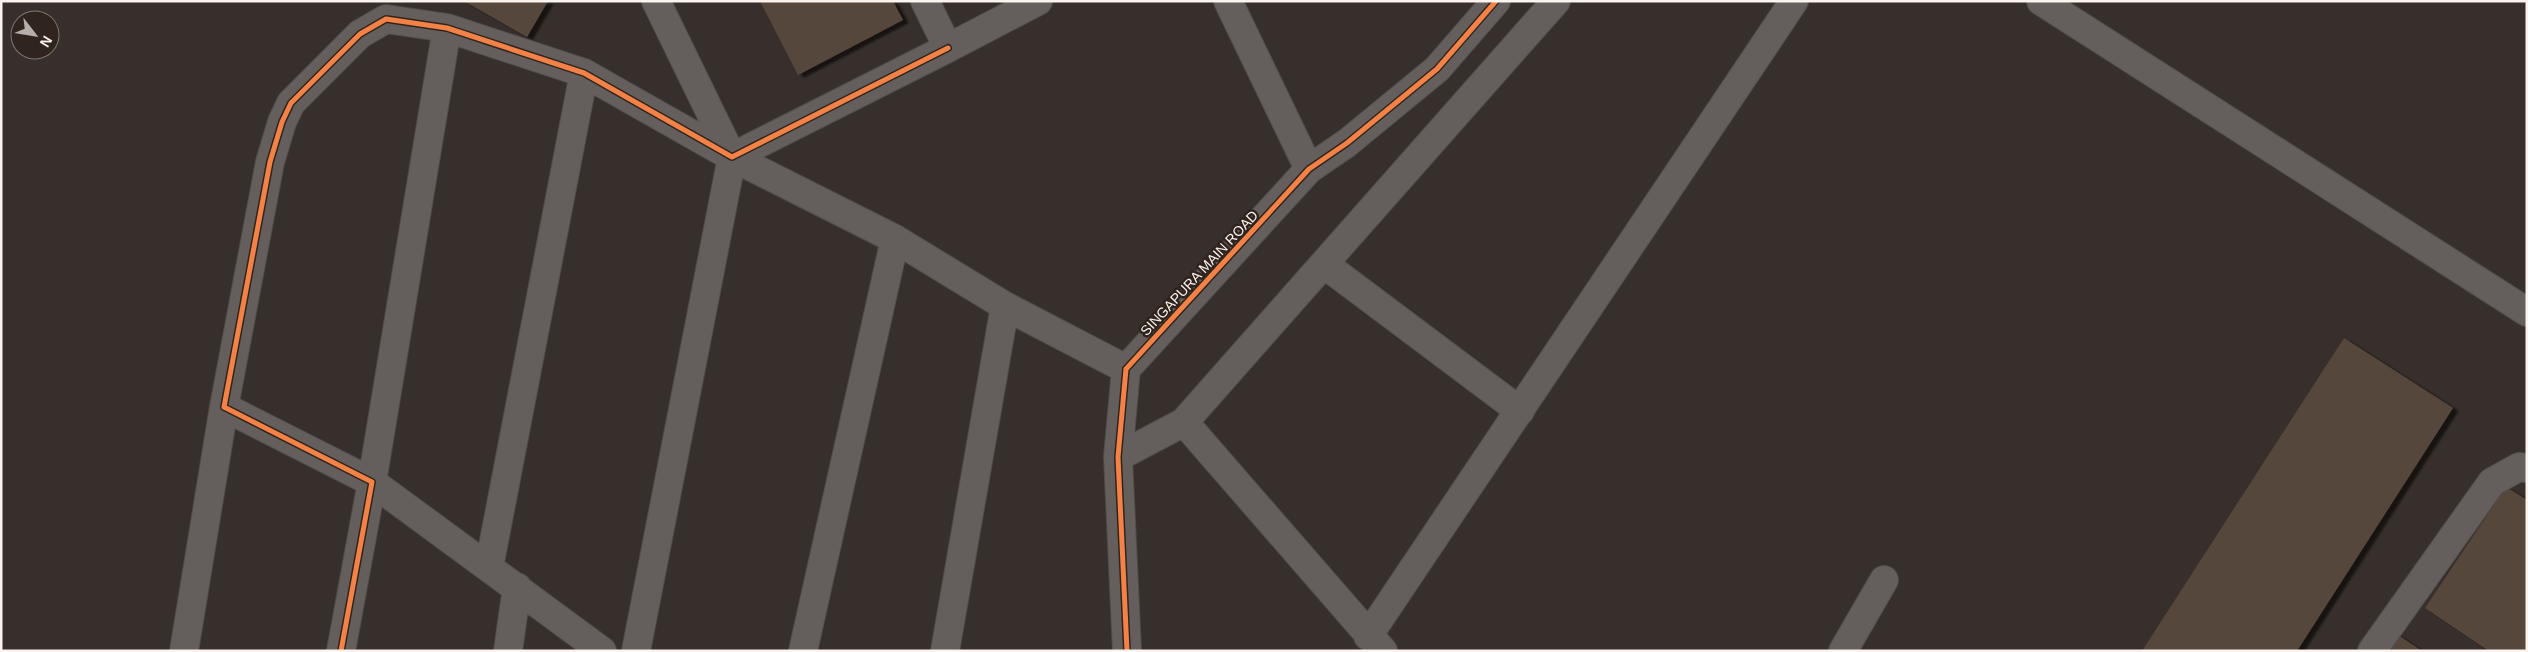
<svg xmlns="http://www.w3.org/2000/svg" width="2528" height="652" font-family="Helvetica,sans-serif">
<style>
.building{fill:#57473e;filter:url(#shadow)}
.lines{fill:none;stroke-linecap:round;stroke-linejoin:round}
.minor-casing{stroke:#514c48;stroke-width:30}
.minor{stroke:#645f5c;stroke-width:28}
.cycleway-casing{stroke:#30251e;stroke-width:8}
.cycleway{stroke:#f48246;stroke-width:5}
.labels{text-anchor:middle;stroke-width:5;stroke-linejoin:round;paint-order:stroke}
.street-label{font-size:14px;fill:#fbf3ee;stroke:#30251e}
</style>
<defs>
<filter id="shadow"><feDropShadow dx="5.5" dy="3" stdDeviation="1" flood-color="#0009"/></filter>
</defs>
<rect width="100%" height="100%" fill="#362f2b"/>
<!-- building -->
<path class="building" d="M464,1H548L527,37Z
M760,1H893L903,20L798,75Z
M2344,338L2453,408L2297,651H2142Z
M2506,487L2527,500V651H2489L2425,608Z
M2395,633L2422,651H2383Z"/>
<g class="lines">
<defs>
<path id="minor" d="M656,1L732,157L895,239L1005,306L1126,369
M925,1L948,48L1038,1
M1228,1L1309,169
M2041,1L2527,312
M447,28L372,482L602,651
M1324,264L1520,411
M1184,422L1383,651
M1118,457L1184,422L1556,1
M489,567L584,73
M1368,636L1794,1
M184,651L224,407
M341,651L372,482L224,407L270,162L282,122L291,103L360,34L386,19L447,28L584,73L732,157L948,48
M508,651L517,587
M636,651L732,157
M803,651L895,239
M945,651L1005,306
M1127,651L1118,457L1126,369L1309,169L1347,143L1437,69L1496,1
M1843,651L1884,580
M2372,651L2492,482L2519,467L2527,468"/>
</defs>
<!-- minor casing -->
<use href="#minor" class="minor-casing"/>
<!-- minor -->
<use href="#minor" class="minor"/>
<defs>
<path id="cycleway" d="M341,651L372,482L224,407L270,162L282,122L291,103L360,34L386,19L447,28L584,73L732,157L948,48
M1127,651L1118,457L1126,369L1309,169L1347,143L1437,69L1496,1"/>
</defs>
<!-- cycleway casing -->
<use href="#cycleway" class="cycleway-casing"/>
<!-- cycleway -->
<use href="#cycleway" class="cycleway"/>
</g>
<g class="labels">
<!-- street labels -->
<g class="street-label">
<text transform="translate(1199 273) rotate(-47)" y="5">SINGAPURA MAIN ROAD</text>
</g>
</g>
<!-- border -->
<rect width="2528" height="652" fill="none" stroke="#fbf3ee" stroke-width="5"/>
<!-- north arrow -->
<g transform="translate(35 35) rotate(121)"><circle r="24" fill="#30251e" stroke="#817771"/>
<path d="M0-4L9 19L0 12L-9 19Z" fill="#b6aeaa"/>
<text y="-8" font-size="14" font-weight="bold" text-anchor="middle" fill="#fbf3ee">N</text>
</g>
</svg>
